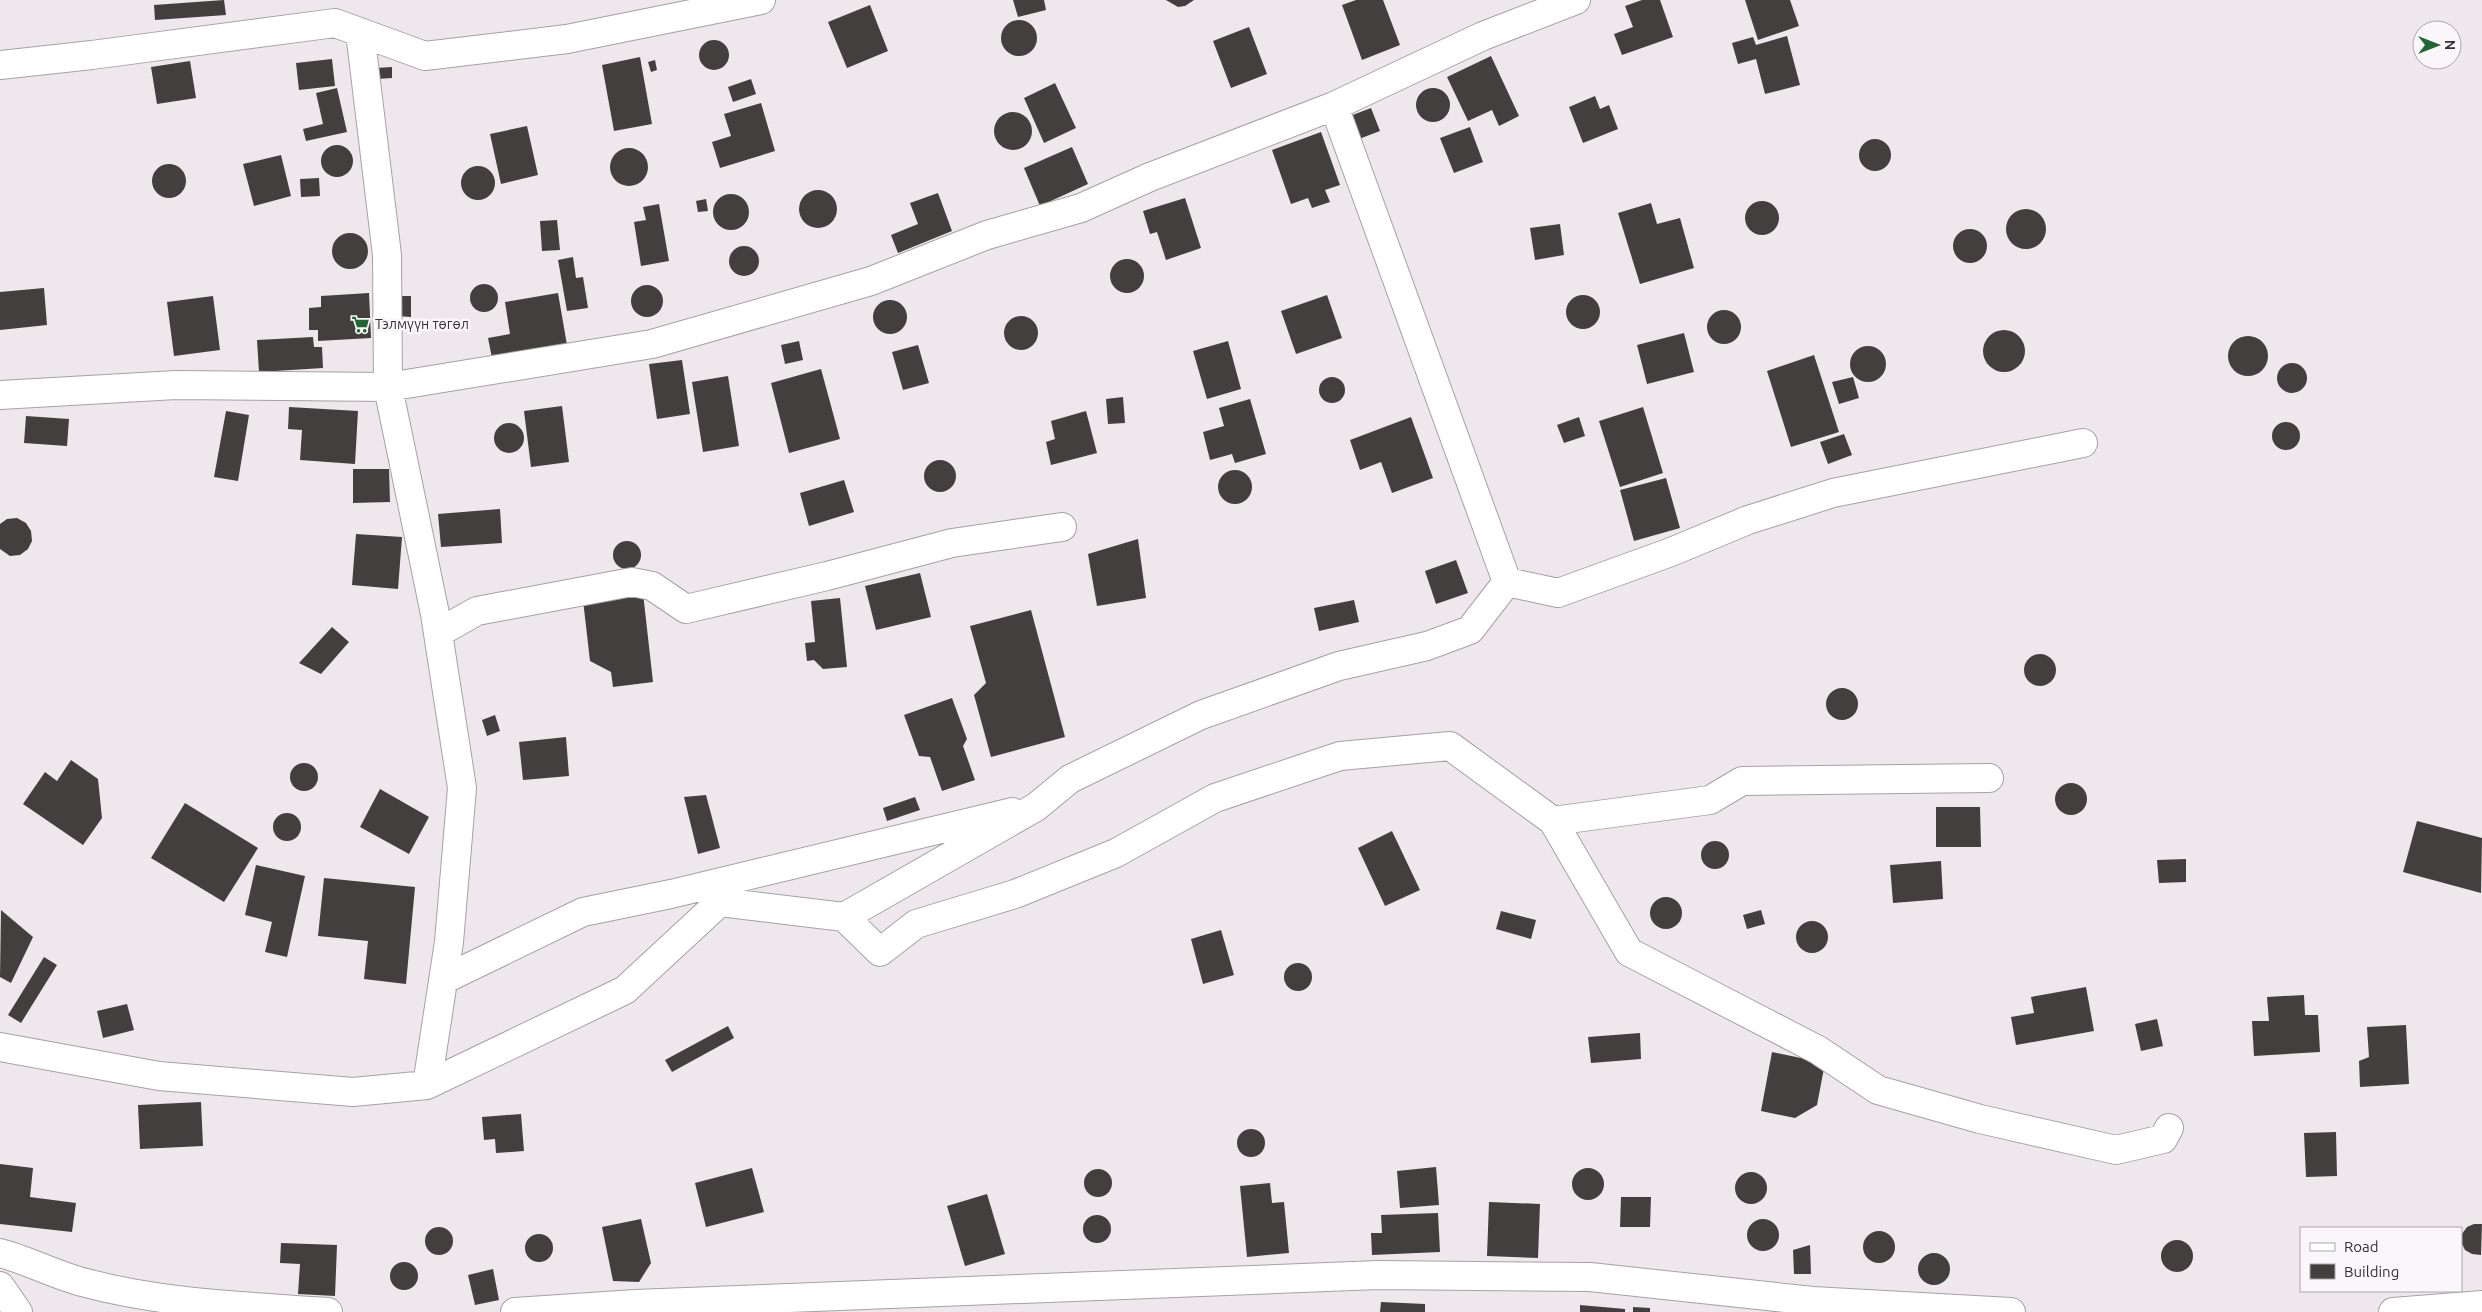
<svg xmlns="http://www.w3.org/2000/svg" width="2482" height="1312" font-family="Ubuntu,sans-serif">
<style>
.building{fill:#443f3f}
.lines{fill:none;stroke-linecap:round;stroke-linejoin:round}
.minor-casing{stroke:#a6a1a4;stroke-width:30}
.minor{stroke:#fff;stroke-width:28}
.labels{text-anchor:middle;stroke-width:5;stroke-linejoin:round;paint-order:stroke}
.poi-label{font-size:14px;fill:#343233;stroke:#fbf6f9;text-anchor:start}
</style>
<rect width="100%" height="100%" fill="#eee8ec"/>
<!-- building -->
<path class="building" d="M224,0L226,15L155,20L154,5Z
M1013,0H1044L1046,10L1018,17Z
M1166,0H1194L1185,6L1178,7Z
M1356,0H1383L1400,45L1362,60L1342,5Z
M1642,0H1660L1673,37L1622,55L1614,34L1633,27L1625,6Z
M1745,0H1790L1799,26L1758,40Z
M870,5L888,51L847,68L828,22Z
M1001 38a18 18 0 1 1 36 0a18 18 0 1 1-36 0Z
M1249,27L1267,74L1231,88L1213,41Z
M1787,36L1800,85L1765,94L1756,59L1738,64L1732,43L1753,37L1756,45Z
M699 55a15 15 0 1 1 30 0a15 15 0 1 1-30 0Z
M1491,56L1519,116L1499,126L1492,110L1468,121L1447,77Z
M640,57L652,124L614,131L602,65Z
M332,59L335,86L299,90L296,63Z
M655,60L657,70L651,72L648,62Z
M190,61L196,98L157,104L151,67Z
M392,67V78L377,79L376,68Z
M751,79L756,94L733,102L728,87Z
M1055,83L1076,128L1044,143L1024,98Z
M337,88L347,132L306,141L303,129L323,124L316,93Z
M1416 105a17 17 0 1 1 34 0a17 17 0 1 1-34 0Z
M1595,96L1600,109L1609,105L1618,129L1583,143L1569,107Z
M761,103L775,151L720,168L712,142L731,136L724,114Z
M1371,108L1380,131L1359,139L1350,116Z
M994 131a19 19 0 1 1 38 0a19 19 0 1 1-38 0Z
M527,126L538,175L501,184L490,134Z
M1470,127L1483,162L1454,173L1440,138Z
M1321,132L1340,185L1325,190L1330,202L1312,208L1308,198L1291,204L1272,150Z
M1859 155a16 16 0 1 1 32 0a16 16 0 1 1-32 0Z
M321 161a16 16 0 1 1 32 0a16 16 0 1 1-32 0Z
M1072,147L1088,184L1040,206L1024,168Z
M610 167a19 19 0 1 1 38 0a19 19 0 1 1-38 0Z
M281,155L291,196L254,206L243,164Z
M152 181a17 17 0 1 1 34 0a17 17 0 1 1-34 0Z
M461 183a17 17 0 1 1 34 0a17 17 0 1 1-34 0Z
M319,178L320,196L301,197L300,179Z
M799 209a19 19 0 1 1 38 0a19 19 0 1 1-38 0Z
M938,193L952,231L898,253L891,235L918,224L910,203Z
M713 212a18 18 0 1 1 36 0a18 18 0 1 1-36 0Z
M1185,198L1201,248L1166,260L1157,232L1150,234L1143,211Z
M706,199L708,211L698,212L696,201Z
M1745 218a17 17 0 1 1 34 0a17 17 0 1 1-34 0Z
M1651,203L1657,224L1680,218L1694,268L1640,284L1618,213Z
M659,204L669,261L641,266L634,222L646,220L643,207Z
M2006 229a20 20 0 1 1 40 0a20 20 0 1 1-40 0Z
M557,220L560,250L542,251L540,221Z
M1560,224L1564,255L1535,260L1530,228Z
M1953 246a17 17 0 1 1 34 0a17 17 0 1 1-34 0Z
M332 251a18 18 0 1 1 36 0a18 18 0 1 1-36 0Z
M729 261a15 15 0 1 1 30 0a15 15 0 1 1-30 0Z
M573,257L576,278L583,277L588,308L567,311L558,260Z
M1110 276a17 17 0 1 1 34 0a17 17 0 1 1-34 0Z
M470 298a14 14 0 1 1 28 0a14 14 0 1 1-28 0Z
M631 301a16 16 0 1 1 32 0a16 16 0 1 1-32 0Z
M44,288L47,325L0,330V292Z
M369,293L371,338L318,341V330H309V308L321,307V296Z
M558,293L567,345L492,358L488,338L510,334L505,302Z
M1327,295L1342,338L1296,354L1281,311Z
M1566 312a17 17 0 1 1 34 0a17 17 0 1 1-34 0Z
M213,296L220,350L174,356L167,302Z
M397,296H411V317L397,316Z
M873 317a17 17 0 1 1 34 0a17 17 0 1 1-34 0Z
M1707 327a17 17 0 1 1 34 0a17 17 0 1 1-34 0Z
M1004 333a17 17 0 1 1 34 0a17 17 0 1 1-34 0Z
M1983 351a21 21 0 1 1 42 0a21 21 0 1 1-42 0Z
M1684,333L1694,372L1647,384L1637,345Z
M2228 356a20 20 0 1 1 40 0a20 20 0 1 1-40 0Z
M313,337L314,347H322L323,368L259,372L257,340Z
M799,341L803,360L785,364L781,345Z
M1228,341L1241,389L1207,399L1193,351Z
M918,345L929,383L903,390L892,352Z
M1850 364a18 18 0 1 1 36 0a18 18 0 1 1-36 0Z
M1814,355L1839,432L1791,447L1767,371Z
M682,360L690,414L657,419L649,364Z
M2277 378a15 15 0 1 1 30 0a15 15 0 1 1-30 0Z
M821,369L840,439L789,453L771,383Z
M728,376L739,446L703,452L692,382Z
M1319 390a13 13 0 1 1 26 0a13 13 0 1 1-26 0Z
M1853,377L1859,398L1839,404L1832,382Z
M1123,397L1125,423L1108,424L1106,399Z
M1250,399L1266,454L1235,463L1232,454L1210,460L1203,432L1224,426L1219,408Z
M562,406L569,462L531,467L524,411Z
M289,407L358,411L355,464L300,460L302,430L288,429Z
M1643,407L1663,473L1620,487L1599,421Z
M226,411L249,415L238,481L214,477Z
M1086,411L1097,453L1051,465L1046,442L1055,439L1051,421Z
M26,416L69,419L67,446L24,443Z
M1411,417L1433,478L1392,493L1381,462L1360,470L1350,440Z
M1579,417L1585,436L1564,443L1557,425Z
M2272 436a14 14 0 1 1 28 0a14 14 0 1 1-28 0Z
M494 438a15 15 0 1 1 30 0a15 15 0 1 1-30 0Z
M1844,434L1852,455L1828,464L1820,442Z
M924 476a16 16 0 1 1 32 0a16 16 0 1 1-32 0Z
M353,469H389L390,502L353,503Z
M1218 487a17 17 0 1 1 34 0a17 17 0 1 1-34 0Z
M1666,478L1680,528L1634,541L1620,490Z
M844,480L854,512L809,526L800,493Z
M500,509L502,543L441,547L438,514Z
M17,518L26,523L31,531L32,541L28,549L20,555L10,556L0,549V524L7,519Z
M356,534L402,537L398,589L352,585Z
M1138,539L1146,598L1097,606L1088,554Z
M613 555a14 14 0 1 1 28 0a14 14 0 1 1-28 0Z
M1456,560L1468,593L1436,604L1425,571Z
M920,573L931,617L876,630L865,586Z
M643,593L653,682L613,687L611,672L590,661L583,600Z
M840,598L847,667L823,669L814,660L807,661L805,643L815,642L811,601Z
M1354,600L1359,622L1319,631L1314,608Z
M1031,610L1065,737L991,757L974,695L986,683L970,626Z
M332,627L349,642L321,674L299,663Z
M2024 670a16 16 0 1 1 32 0a16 16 0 1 1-32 0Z
M1826 704a16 16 0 1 1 32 0a16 16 0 1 1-32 0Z
M952,698L967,739L963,746L975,780L942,791L930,757L919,756L904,715Z
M495,715L500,731L487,736L482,720Z
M566,737L569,776L523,780L519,742Z
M71,760L98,779L102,818L83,845L23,804L45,772L57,781Z
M290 777a14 14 0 1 1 28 0a14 14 0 1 1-28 0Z
M2055 799a16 16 0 1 1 32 0a16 16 0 1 1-32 0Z
M380,789L429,817L409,854L360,827Z
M706,795L720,848L698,854L684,797Z
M915,797L920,810L887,821L883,808Z
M185,803L258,848L224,902L151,858Z
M1936,807H1980L1981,847H1936Z
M273 827a14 14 0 1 1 28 0a14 14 0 1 1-28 0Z
M2417,821L2482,838L2481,893L2403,872Z
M1392,831L1420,890L1385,906L1358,848Z
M1701 855a14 14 0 1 1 28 0a14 14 0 1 1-28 0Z
M2186,859V882L2159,883L2157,860Z
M1941,861L1943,899L1893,903L1890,865Z
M256,865L305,876L287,957L265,952L272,922L245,915Z
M324,878L415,887L406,984L364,979L368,941L318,936Z
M1650 913a16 16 0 1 1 32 0a16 16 0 1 1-32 0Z
M1,910L33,937L11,983L0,977Z
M1761,910L1765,924L1747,929L1743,915Z
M1501,911L1536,920L1531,939L1496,929Z
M1796 937a16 16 0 1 1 32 0a16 16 0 1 1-32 0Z
M1221,930L1234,975L1203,984L1191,939Z
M44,957L57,965L21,1023L8,1015Z
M1284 977a14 14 0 1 1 28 0a14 14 0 1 1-28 0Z
M2086,987L2094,1031L2016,1045L2011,1017L2034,1013L2031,997Z
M2304,995L2305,1015H2318L2320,1052L2254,1056L2252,1021H2269L2267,997Z
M127,1004L134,1030L103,1038L97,1011Z
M2157,1019L2163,1046L2141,1051L2135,1024Z
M2406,1025L2409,1084L2360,1087L2359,1061L2369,1057L2367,1027Z
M728,1026L734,1038L672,1072L665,1060Z
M1640,1033L1641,1059L1591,1063L1588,1037Z
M1772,1052L1825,1063L1817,1105L1795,1118L1761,1111Z
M201,1102L203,1146L140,1149L138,1105Z
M521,1114L524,1151L496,1153L495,1139L484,1140L482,1117Z
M1237 1143a14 14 0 1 1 28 0a14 14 0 1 1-28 0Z
M2336,1132L2337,1176L2306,1177L2304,1133Z
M0,1164L33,1168L30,1197L76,1203L72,1232L0,1224Z
M1436,1167L1439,1205L1400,1208L1397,1171Z
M752,1168L764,1212L706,1227L695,1183Z
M1572 1184a16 16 0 1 1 32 0a16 16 0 1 1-32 0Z
M1084 1183a14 14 0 1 1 28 0a14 14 0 1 1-28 0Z
M1735 1188a16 16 0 1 1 32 0a16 16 0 1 1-32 0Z
M1270,1183L1272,1203L1284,1202L1289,1253L1247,1257L1240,1186Z
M987,1194L1005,1254L965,1266L947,1206Z
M1621,1197H1651L1650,1227H1620Z
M1489,1202L1540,1204L1538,1258L1487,1256Z
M1438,1213L1440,1252L1372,1255L1371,1233H1382L1381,1215Z
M1083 1229a14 14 0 1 1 28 0a14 14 0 1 1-28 0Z
M641,1219L651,1263L639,1282L613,1281L602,1227Z
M1747 1235a16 16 0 1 1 32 0a16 16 0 1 1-32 0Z
M2474,1224H2482L2481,1255L2472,1254L2465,1250L2461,1242L2462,1234L2467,1227Z
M425 1241a14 14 0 1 1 28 0a14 14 0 1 1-28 0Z
M1863 1247a16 16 0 1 1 32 0a16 16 0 1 1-32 0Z
M525 1248a14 14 0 1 1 28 0a14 14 0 1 1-28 0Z
M2161 1256a16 16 0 1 1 32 0a16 16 0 1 1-32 0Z
M281,1243L337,1245L335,1296L298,1294L300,1264L280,1263Z
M1810,1245L1811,1274H1794L1793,1250Z
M1918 1269a16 16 0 1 1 32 0a16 16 0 1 1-32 0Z
M390 1276a14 14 0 1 1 28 0a14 14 0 1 1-28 0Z
M493,1269L499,1300L475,1305L468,1275Z
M1381,1302L1425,1304V1312H1380Z
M1580,1305L1625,1309V1312H1580Z
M1633,1307L1650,1308V1312H1633Z"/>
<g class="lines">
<defs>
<path id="minor" d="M360,32L387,255L388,387L435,614L462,788L449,942L427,1085
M0,65L92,55L335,23L425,56L567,39L761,0
M1334,106L1507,582
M0,395L176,385L388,387L652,344L871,281L987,235L1081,208L1150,177L1334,106L1483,36L1576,0
M438,633L477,611L632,582L652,586L686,609L827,576L952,543L1062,527
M1553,821L1710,800L1742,781L1989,778
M844,917L880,952L916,924L1015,894L1116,853L1215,798L1340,756L1450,746L1553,821L1629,952L1818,1050L1878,1090L1980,1119L2116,1150L2163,1139L2169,1128
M443,980L583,912L671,894L1012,812
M0,1047L159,1076L353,1092L427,1085L625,990L720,902L844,917L1036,807L1070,779L1201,715L1339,666L1427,646L1470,630L1507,582L1558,593L1671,552L1748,520L1833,493L2083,443
M0,1253C30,1261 57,1276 86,1283C165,1304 247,1306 328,1312
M0,1286L18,1312
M515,1312L635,1304L1378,1275L1590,1277L1813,1301L2011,1312
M2393,1312L2482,1305"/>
</defs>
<!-- minor casing -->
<use href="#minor" class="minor-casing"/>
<!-- minor -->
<use href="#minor" class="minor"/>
</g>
<!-- icons -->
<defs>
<symbol id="supermarket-bare" viewBox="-9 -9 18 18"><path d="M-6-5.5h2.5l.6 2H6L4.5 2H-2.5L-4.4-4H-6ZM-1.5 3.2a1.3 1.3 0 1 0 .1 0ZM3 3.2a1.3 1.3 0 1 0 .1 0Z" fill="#226733" stroke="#fbf6f9" stroke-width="2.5" paint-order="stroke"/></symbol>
</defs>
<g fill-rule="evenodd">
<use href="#supermarket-bare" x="348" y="312" width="25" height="25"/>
</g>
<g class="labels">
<!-- poi labels -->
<g class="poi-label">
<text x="375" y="329">Тэлмүүн төгөл</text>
</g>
</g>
<!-- legend -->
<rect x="2300" y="1227" width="162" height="65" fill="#fbf6f9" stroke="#aba8aa"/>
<rect x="2310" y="1243" width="25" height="8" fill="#ffffff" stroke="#aba8aa"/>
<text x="2344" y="1252" font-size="15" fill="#343233">Road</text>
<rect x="2310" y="1264" width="25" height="15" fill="#443f3f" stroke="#aba8aa"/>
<text x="2344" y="1277" font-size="15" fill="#343233">Building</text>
<!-- north arrow -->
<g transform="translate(2437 45) rotate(90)"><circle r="24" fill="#fbf6f9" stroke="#aba8aa"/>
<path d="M0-4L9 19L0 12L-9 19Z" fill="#226733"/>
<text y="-8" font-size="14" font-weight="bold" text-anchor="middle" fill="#343233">N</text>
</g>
</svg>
